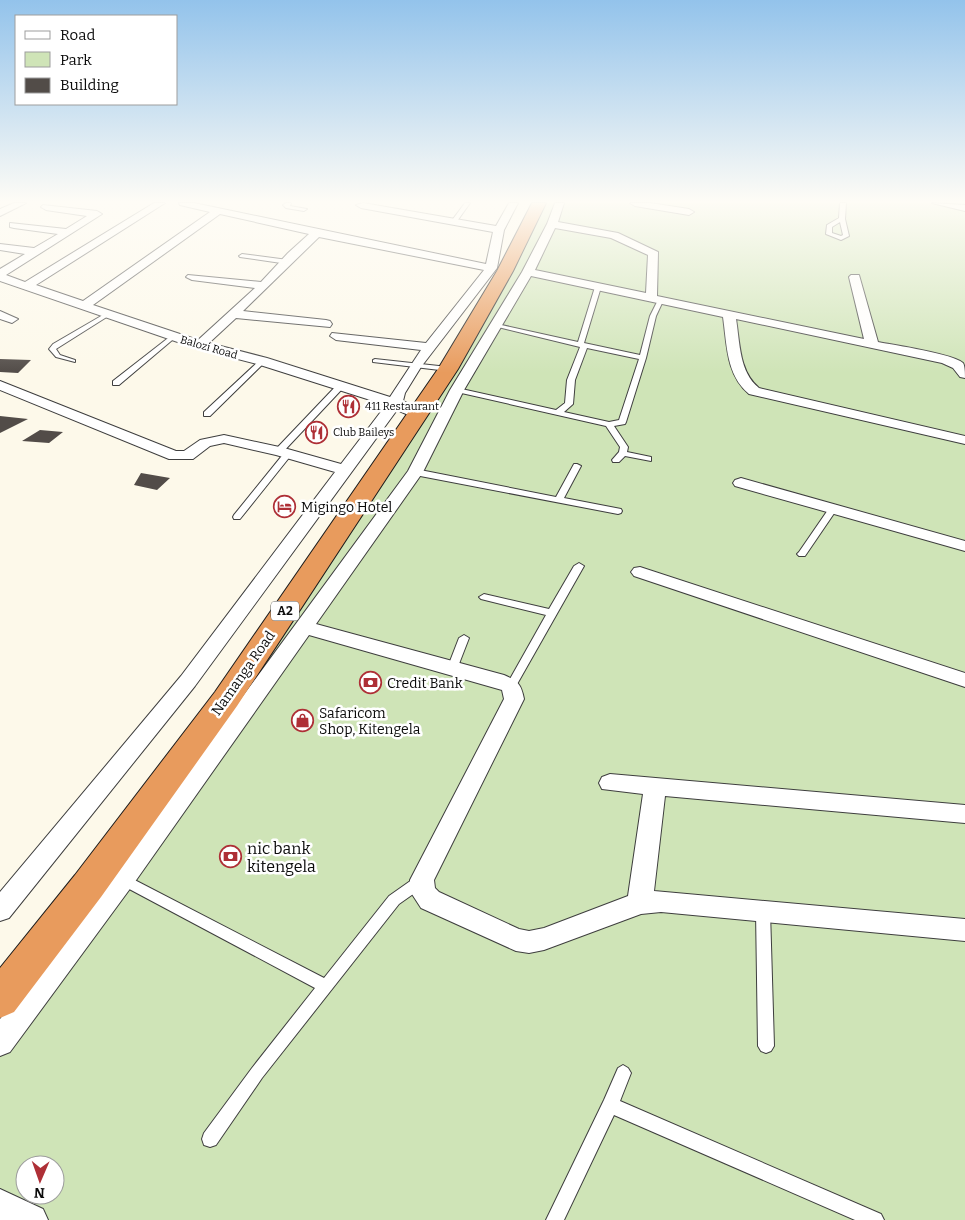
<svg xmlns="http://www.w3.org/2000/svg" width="965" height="1220" font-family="Bitter,serif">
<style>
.green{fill:#cfe4b7;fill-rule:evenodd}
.building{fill:#524c48}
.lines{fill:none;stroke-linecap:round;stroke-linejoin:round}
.lane-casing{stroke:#3e3e3e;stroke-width:2}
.street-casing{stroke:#3e3e3e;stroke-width:2}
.highway-casing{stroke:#1c1c1c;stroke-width:2}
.lane{fill:#fff;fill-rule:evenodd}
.street{fill:#fff;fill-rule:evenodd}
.highway{fill:#e89b5d;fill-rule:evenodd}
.labels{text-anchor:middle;stroke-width:5;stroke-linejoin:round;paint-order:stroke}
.far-street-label{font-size:11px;fill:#0b0b0b;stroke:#fff}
.far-poi-label{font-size:11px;fill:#0b0b0b;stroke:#fff;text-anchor:start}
.shield{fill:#fff;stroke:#545454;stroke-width:1}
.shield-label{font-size:12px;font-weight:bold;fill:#0b0b0b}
.poi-label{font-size:14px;fill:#0b0b0b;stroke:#fff;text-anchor:start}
.street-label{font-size:14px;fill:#0b0b0b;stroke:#fff}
.near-poi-label{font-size:16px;fill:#0b0b0b;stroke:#fff;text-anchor:start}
</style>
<rect width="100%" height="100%" fill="#fdf9ea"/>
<!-- green -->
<path class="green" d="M540,203H965V1220H0V999L88,886L508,273ZM25,1165H55V1195H25Z"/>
<!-- building -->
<path class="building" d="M0,359L31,360L18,373L0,372Z
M0,416L28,419L0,433Z
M40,430L63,432L49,443L22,441Z
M141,473L170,478L157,490L134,485Z"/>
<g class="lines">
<defs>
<path id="lane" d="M286,203H291L290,206L307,209L304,211L286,208L283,205Z
M465,203H470L455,224H451L450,223Z
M840,203H846L845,219L849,236L841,240L826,234L827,225L839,218ZM840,222L843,235L841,236L832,233V227Z
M242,254L288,260L291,262L288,264L240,257L239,256Z
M598,285L601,287L584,343L640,355L650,316L658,300L663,301L656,316L646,358L626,422L625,424L614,426L628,447L627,452L651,457V461L625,456L619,462H613L612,460L619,452L620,447L606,426L457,392L453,390L457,388L556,410L565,403L567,380L580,347L494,326L497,324L578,342L595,287ZM587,348L639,359L619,420L609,422L564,412L573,404L575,380Z
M108,312L113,313L56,349L60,355L75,360V362L56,357L49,349L53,344Z
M172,335L177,336L119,385H113V381Z
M375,359L448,367L452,369L448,371L373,362V360Z
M260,360L266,361L210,416H204V412Z
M337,385H340L344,387L282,453H276V449Z
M285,452H288L292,454L240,519H234L233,517L234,515Z
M574,464H577L581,466L564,498L621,509L622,511L621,513L618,514L415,475L411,472L415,469L556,497Z
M833,506L837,509L805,556H799L797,554L799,552L830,507Z
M579,563L584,566L516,686L515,689H507L506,686L546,615L481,599L479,597L484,594L549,609L574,566Z
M464,635L469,638L457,669L452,673L448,672L447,669L459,638Z
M123,874L324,978L389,896L416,877L421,875L426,877L428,881L426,885L399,904L262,1078L216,1145L210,1147L204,1145L202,1139L204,1133L252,1068L315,988L118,883L116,879L118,875Z
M763,905L768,907L770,911L774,1046L771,1051L766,1053L761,1051L758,1046L756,911L758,907Z
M623,1065L628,1068L631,1073L620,1101L881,1214L884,1220H855L614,1115L564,1220H546L604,1100L618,1068Z"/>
<path id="street" d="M14,203H26L0,216V209Z
M154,203H165L36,285L83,301L210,212L180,205L179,203H194L486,264L493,232L361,208L356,205L363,203L496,226L509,203H518L504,230L497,268L421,367L405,393L403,401L423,411L425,414L423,417H413L397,410L195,686L9,918L0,921V892L181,676L335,472L276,455L224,443L210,446L193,459H169L0,390V381L176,451H184L200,440L224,435L284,448L341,464L386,405L257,364L195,348L0,281V269L25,254L0,250V244L34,248L58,234L14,228L10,227V223L66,229L87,216L46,210L41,207L43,205L97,211L102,214L6,275L25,282ZM220,214L309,234L288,253L261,282L188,275L186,277L192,280L255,288L198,340L93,305ZM319,237L484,270L426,343L332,333L330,336L336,340L421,350L390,397L267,358L209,343L236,318L330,327L332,324L330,321L326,320L243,311Z
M555,203H564L558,222L618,233L658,252L657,296L864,339L849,277L851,275H859L878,342C894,345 954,354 963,363C965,366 965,374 965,378L960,377L953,368L942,363L736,319C740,343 739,372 759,388L965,436V444L749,394C726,375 727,344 723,317L531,276L464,390L423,472L316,624L504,675C518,681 521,684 524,699L434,880L435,888L439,892L519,929L529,931L544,928L628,896L643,794L602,789L599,783L602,777L610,774L965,805V823L665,796L654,891L965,919V941L661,912L641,914L544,950L529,953L516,951L421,908L410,891V880L504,699L502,690L309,635L132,886L10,1052L0,1056V1019L114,872L408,471L450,390L522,272L547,224ZM555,228L611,238L648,255L646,293L535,270Z
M630,203H650L689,209L694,212L689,215L635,206Z
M932,203L965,205V211Z
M0,311L18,319L12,323L0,319Z
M741,478L965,541V551L735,486L733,483L735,480Z
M640,567L965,673V687L634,576L631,572L634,568Z
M0,1189L43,1209L48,1220H0Z"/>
<path id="highway" d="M532,203H546L513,271L458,369L237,706L101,897L14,1012L0,1018V968L75,875L215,692L438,369L497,271Z"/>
</defs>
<!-- lane casing -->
<use href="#lane" class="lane-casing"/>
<!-- street casing -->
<use href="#street" class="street-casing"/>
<!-- highway casing -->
<use href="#highway" class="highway-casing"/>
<!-- lane -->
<use href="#lane" class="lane"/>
<!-- street -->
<use href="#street" class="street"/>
<!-- highway -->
<use href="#highway" class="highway"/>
</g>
<!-- sky -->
<linearGradient id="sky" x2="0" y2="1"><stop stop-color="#93c3eb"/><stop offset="0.54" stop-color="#fefcf6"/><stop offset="1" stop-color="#fefcf6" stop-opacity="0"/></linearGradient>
<rect width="965" height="373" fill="url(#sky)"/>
<!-- icons -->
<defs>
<symbol id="restaurant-ring" viewBox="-11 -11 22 22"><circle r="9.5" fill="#fff" stroke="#ae2f36" stroke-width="1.5"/><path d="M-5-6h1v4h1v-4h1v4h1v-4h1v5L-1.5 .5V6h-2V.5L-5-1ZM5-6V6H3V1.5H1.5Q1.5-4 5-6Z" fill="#ae2f36"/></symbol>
<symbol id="hotel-ring" viewBox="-11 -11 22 22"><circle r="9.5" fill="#fff" stroke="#ae2f36" stroke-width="1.5"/><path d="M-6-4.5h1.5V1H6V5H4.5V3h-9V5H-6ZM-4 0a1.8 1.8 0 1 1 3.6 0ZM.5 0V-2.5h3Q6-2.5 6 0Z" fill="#ae2f36"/></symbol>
<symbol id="bank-ring" viewBox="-11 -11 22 22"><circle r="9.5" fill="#fff" stroke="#ae2f36" stroke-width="1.5"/><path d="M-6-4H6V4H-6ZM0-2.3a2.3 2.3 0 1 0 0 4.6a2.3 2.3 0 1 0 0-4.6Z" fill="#ae2f36"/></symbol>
<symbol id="shop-ring" viewBox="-11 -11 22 22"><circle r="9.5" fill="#fff" stroke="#ae2f36" stroke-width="1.5"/><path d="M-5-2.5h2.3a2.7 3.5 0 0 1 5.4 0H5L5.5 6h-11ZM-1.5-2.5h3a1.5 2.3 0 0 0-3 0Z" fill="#ae2f36"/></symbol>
</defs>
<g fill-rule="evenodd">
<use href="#restaurant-ring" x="336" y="394" width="25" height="25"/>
<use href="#restaurant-ring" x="304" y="420" width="25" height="25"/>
<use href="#hotel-ring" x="272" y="494" width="25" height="25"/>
<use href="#bank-ring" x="358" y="670" width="25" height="25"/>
<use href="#shop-ring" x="290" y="708" width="25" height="25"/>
<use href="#bank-ring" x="218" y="844" width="25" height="25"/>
</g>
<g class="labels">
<!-- far-street labels -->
<g class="far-street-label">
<text transform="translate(209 347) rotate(16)" y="4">Balozi Road</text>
</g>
<!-- far-poi labels -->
<g class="far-poi-label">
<text x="365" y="410">411 Restaurant</text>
<text x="333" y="436">Club Baileys</text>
</g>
<!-- shield labels -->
<rect class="shield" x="271" y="601.5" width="28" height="19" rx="4"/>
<g class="shield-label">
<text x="285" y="615">A2</text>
</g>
<!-- poi labels -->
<g class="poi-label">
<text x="301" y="512">Migingo Hotel</text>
<text x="387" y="688">Credit Bank</text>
<text x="319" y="718">Safaricom<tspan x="319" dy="16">Shop, Kitengela</tspan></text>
</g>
<!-- street labels -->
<g class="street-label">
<text transform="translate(243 673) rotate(-55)" y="5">Namanga Road</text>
</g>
<!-- near-poi labels -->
<g class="near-poi-label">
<text x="247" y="854">nic bank<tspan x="247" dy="18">kitengela</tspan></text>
</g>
</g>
<!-- legend -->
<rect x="15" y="15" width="162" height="90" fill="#ffffff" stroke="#9d9d9d"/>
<rect x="25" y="31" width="25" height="8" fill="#ffffff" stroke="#9d9d9d"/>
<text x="60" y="40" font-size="15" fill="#0b0b0b">Road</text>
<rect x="25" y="52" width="25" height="15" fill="#cfe4b7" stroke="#9d9d9d"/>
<text x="60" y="65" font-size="15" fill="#0b0b0b">Park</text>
<rect x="25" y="78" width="25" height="15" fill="#524c48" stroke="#9d9d9d"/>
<text x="60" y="90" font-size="15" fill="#0b0b0b">Building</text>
<!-- north arrow -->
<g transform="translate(40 1180) rotate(182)"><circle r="24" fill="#ffffff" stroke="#9d9d9d"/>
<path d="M0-4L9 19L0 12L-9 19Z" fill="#ae2f36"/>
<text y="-8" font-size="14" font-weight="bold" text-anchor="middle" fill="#0b0b0b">N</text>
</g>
</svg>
